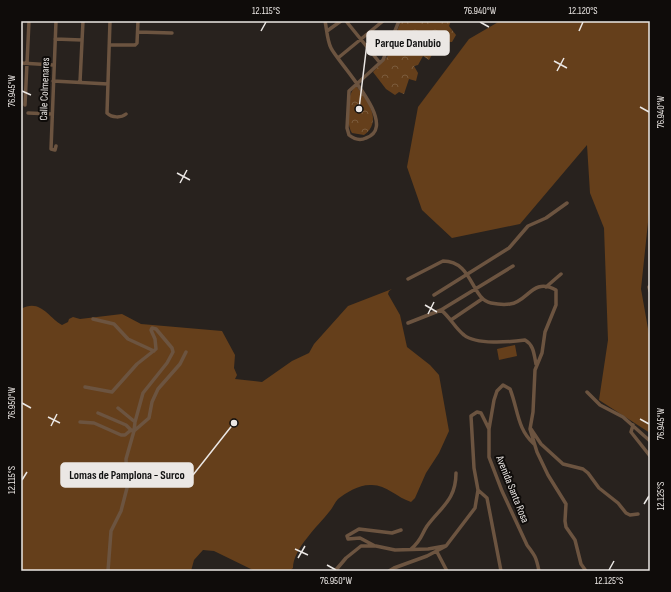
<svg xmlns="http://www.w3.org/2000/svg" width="671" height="592" font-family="'Sofia Sans Condensed',sans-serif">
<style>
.green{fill:#653f1b}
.park{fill:url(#park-crowns)}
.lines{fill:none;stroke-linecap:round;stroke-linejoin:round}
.minor{stroke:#6c5440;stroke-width:3.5}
.ticks{fill:none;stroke:#ebe7e4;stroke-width:1.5}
.labels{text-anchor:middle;stroke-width:4;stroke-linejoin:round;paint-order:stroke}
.street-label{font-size:11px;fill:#ebe7e4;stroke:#0f0c0a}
.leader{fill:none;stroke:#ebe7e4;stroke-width:1.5}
.callout-dot{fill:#ebe7e4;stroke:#0f0c0a;stroke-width:1.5}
.callout{fill:#ebe7e4;stroke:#ebe7e4;stroke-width:1.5}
.callout-label{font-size:12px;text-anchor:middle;font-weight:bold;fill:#111}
.neatline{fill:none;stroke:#ebe7e4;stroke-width:1.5}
.ticks-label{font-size:10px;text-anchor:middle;fill:#ebe7e4}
</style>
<defs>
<pattern id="park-crowns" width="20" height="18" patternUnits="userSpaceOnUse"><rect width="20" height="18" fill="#653f1b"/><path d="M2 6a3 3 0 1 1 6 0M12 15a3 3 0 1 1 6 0" fill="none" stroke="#7b5b3c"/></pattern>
</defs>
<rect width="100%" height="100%" fill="#28221e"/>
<!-- green -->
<path class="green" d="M500,21H650V203L641,289L650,340V433L599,400L608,340L604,228L590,193L587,145L520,224L452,238L422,210L407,167L418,107L469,39Z
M392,289L389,291L388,294L400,315L407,347L430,365L439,375L449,431L439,453L426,473L415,498L411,502C398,498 386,485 372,485C360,484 347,492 338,499C334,503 333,508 329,512C318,526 293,549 293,568L289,571H255L214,551L203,550L194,560L191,571H21V309C40,298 48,317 62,325L68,322L69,319L73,317L80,319L122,314L141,324L222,331L235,355L234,368L237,375L235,379L262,382L292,361L309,353L314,344L348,306Z
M515,345L517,356L499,360L497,349Z"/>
<!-- park -->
<path class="park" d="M401,21H451L449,26L456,35L452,42L434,41L438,44L429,60L423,56L418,65L414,66L418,73L416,81L409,79L404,94L399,92L395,95L386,89L373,72L387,57Z
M356,86C368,100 383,122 364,135L352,133C346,123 346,94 356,86Z"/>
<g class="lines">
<!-- minor -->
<path class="minor" d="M56,21L51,149L55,150L56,146
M110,21L107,113C112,118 121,118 126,114
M325,21C327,30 327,40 331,48C338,63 401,126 366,138C360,141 354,139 349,135L347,128L349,91L383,60L399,21
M346,21L380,63
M327,31L341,21
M138,32L172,33
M55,39L82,40
M110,45H135L137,43L138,21
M338,58L383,21
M21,63L53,65
M53,81L108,84
M80,82L83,21
M25,105L29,21
M28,113L52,114
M408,279L443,261C473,261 471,299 491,303C496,304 504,305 510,304C528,302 532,277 556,290V305L545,332L542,353L535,370L533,412L530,429L537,452L548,475L566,504L565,521L566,527L575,540L581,564L586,571
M546,287L561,274
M649,287L650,291
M434,295L509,248L528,226L546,218L567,203
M441,310L513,266
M93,319L114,324L128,339L154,351
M451,320L482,299
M408,323L441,310C450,317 455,328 464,335C476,345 510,342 525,340C534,345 534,355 536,364
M85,387L112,392L137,364L156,349L155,339L151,330L152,328L156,329L172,348L173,352L167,363L143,393L135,422L134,431L126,459L127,488L121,511L111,531L108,571
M587,392L600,405L623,417L650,441
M118,408L135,422
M80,422L94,423L121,435H125L131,430L126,425L98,413
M633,425L631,432L650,456
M531,429L541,444L563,464L583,469L588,473L599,488L618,503L626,513L630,515L638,514
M131,430L134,431L149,418L152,402L158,389L180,364L186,352
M534,444C517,429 518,409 510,389L503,385L497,391L494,400L489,429V457L502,491L527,545C535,556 536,556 539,571
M478,490L487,498L501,571
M375,546L360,538L348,539L347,536L359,529L392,533L401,530
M411,549C422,540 421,535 427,526C441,507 456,500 456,473
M437,552L447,571
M335,571L346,558L361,546H376L395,550L428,549L445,546
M389,571L394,568L427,556L446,546L475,508L478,490L474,468L471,416L477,412L481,413L489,429"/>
</g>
<!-- ticks -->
<path class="ticks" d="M480,22L489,27M261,31L266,22M579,31L583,22M554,61L567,68M557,71L564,58M22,91L31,95M640,107L649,112M177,173L190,180M180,183L187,170M425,305L437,312M428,314L434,302M22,403L31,408M48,417L60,423M640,419L649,424M51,426L57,414M22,480L27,472M644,504L649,496M295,549L308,555M298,558L305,546M327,565L336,570M609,570L614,561"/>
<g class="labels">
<!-- street labels -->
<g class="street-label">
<text transform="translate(44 89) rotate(-88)" y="4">Calle Colmenares</text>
<text transform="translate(513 489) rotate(68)" y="4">Avenida Santa Rosa</text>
</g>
</g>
<!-- callouts -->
<path class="leader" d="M359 109L367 43M234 423L193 475"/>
<g class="callout-dot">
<circle cx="359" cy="109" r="4"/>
<circle cx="234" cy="423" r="4"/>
</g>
<g class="callout">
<rect x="367" y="31" width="82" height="24" rx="4"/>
<rect x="61" y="463" width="132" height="24" rx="4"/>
</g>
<g class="callout-label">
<text x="408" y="47">Parque Danubio</text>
<text x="127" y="479">Lomas de Pamplona - Surco</text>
</g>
<!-- border -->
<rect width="671" height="592" fill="none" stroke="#0f0c0a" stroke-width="44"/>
<rect x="22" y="22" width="627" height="548" class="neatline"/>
<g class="ticks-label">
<text x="266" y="14">12.115°S</text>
<text x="480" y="14">76.940°W</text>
<text x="583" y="14">12.120°S</text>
<text transform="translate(11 91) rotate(-90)" y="4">76.945°W</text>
<text transform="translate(660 112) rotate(-90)" y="4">76.940°W</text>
<text transform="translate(11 403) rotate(-90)" y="4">76.950°W</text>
<text transform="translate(660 424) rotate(-90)" y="4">76.945°W</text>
<text transform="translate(11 480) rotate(-90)" y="4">12.115°S</text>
<text transform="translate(660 496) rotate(-90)" y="4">12.125°S</text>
<text x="336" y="584">76.950°W</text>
<text x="609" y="584">12.125°S</text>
</g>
</svg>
